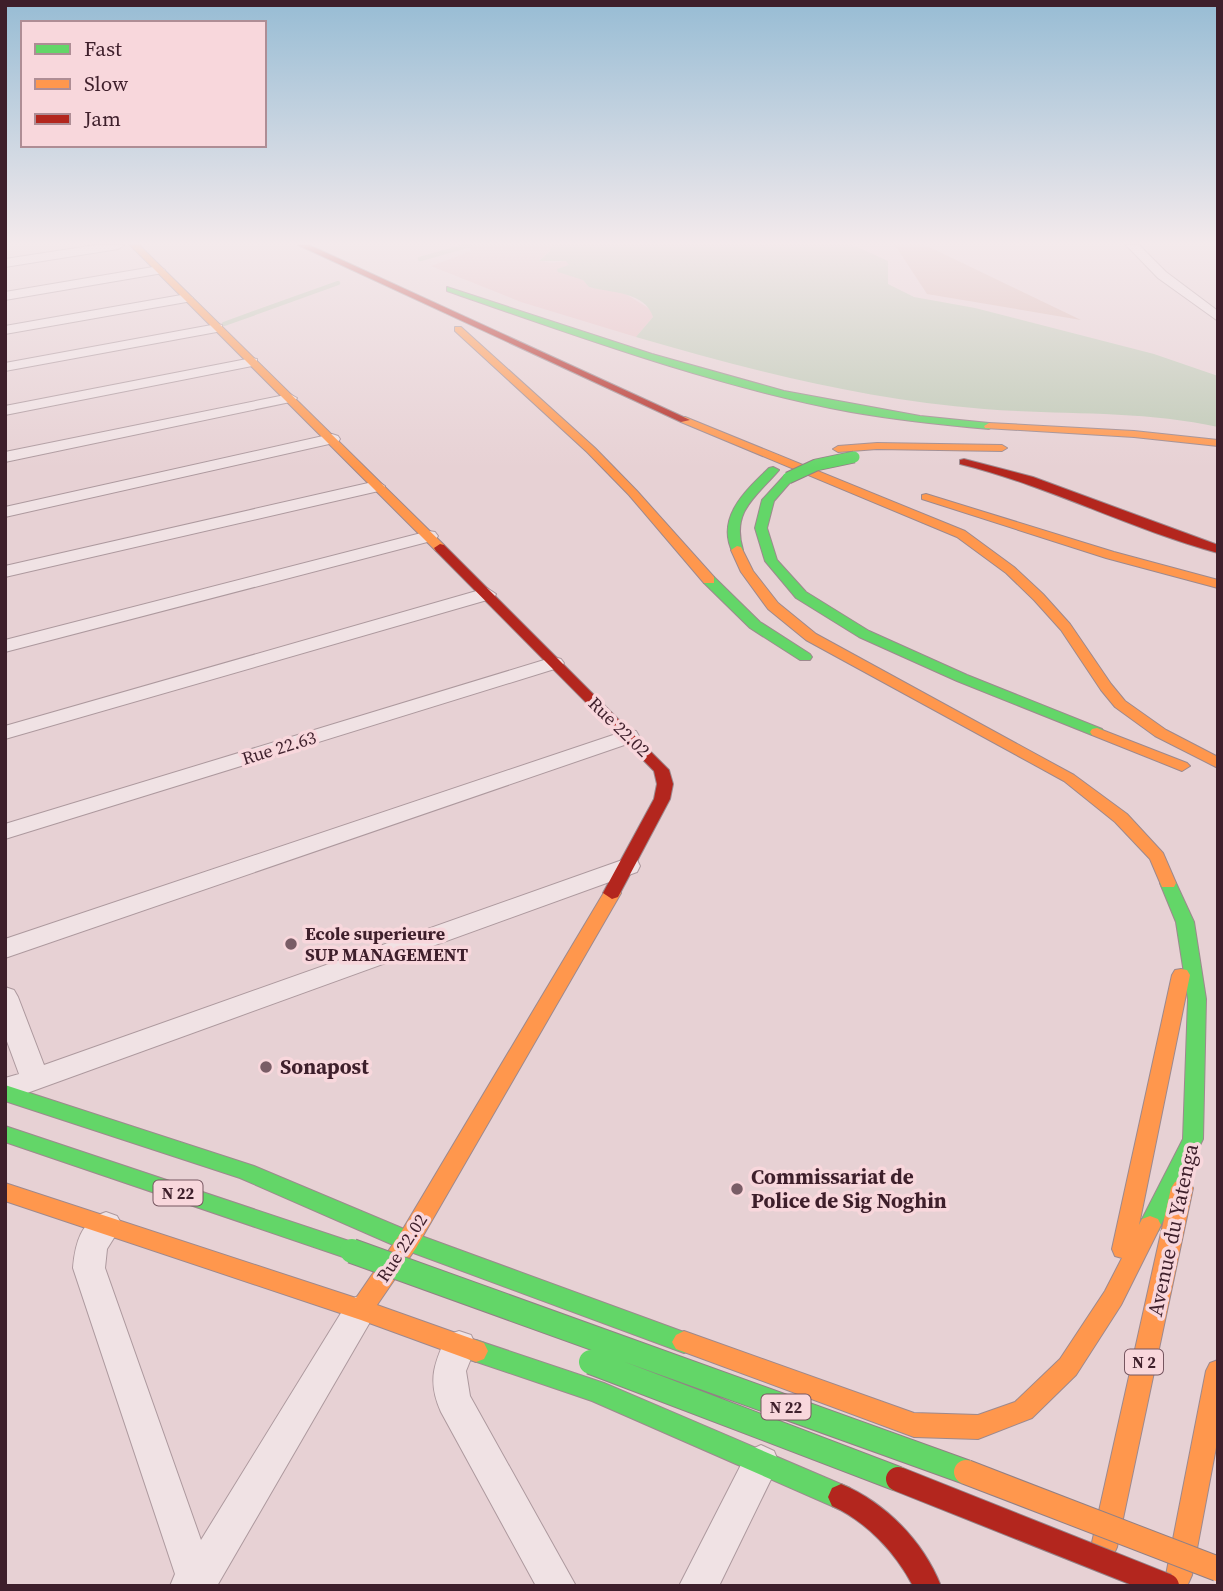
<svg xmlns="http://www.w3.org/2000/svg" width="1223" height="1591" font-family="'Source Serif 4',serif">
<style>
.farmland{fill:#e7c0c3}
.green{fill:#dbbab4}
.water{fill:#bec9b5}
.lines{fill:none;stroke-linecap:round;stroke-linejoin:round}
.stream{stroke:#bec9b5;stroke-width:4.5}
.street-casing{stroke:#ad999e;stroke-width:2}
.fast-casing{stroke:#9d898e;stroke-width:2}
.slow-casing{stroke:#9d898e;stroke-width:2}
.jam-casing{stroke:#9d898e;stroke-width:2}
.street{fill:#f0e2e4;fill-rule:evenodd}
.fast{fill:#63d668;fill-rule:evenodd}
.slow{fill:#ff974d;fill-rule:evenodd}
.jam{fill:#b3261e;fill-rule:evenodd}
.fast-bridge-far1-casing{stroke:#928085;stroke-width:13;stroke-linecap:butt}
.fast-bridge-casing{stroke:#928085;stroke-width:26;stroke-linecap:butt}
.slow-bridge-casing{stroke:#928085;stroke-width:26;stroke-linecap:butt}
.jam-bridge-casing{stroke:#928085;stroke-width:26;stroke-linecap:butt}
.fast-bridge-far1{stroke:#63d668;stroke-width:11}
.fast-bridge{stroke:#63d668;stroke-width:24}
.slow-bridge{stroke:#ff974d;stroke-width:24}
.jam-bridge{stroke:#b3261e;stroke-width:24}
.poi-dot{fill:#795d66;stroke:#f8d7dc;stroke-width:2.5}
.labels{text-anchor:middle;stroke-width:7;stroke-linejoin:round;paint-order:stroke}
.shield{fill:#f8d7dc;stroke:#765660;stroke-width:2}
.shield-label{font-size:16px;font-weight:bold;fill:#3e1f2b}
.street-label{font-size:18px;fill:#3e1f2b;stroke:#f8d7dc}
.poi-label{font-size:18px;font-weight:bold;fill:#3e1f2b;stroke:#f8d7dc;text-anchor:start}
.near-poi-label{font-size:21px;font-weight:bold;fill:#3e1f2b;stroke:#f8d7dc;text-anchor:start}
.near-street-label{font-size:21px;fill:#3e1f2b;stroke:#f8d7dc}
</style>
<rect width="100%" height="100%" fill="#e7d1d4"/>
<!-- farmland -->
<path class="farmland" d="M463,245H552L550,251L539,260L550,263L566,261L570,263L569,266L558,269L583,280L589,287L624,293L650,309L653,317L636,337L521,302L431,266L471,251Z"/>
<!-- green -->
<path class="green" d="M895,245H925L1081,320L927,294Z"/>
<!-- water -->
<path class="water" d="M552,245H853L888,261V284L914,297L975,308L1154,354L1218,376V427C1142,410 1061,415 984,409C862,399 753,371 636,337L653,317C645,291 610,293 589,287L583,280L558,272L557,269L569,265L566,261H539L550,251Z"/>
<g class="lines">
<!-- stream -->
<path class="stream" d="M420,259L470,245
M224,324L338,283"/>
<defs>
<path id="street" d="M96,245H124L118,249L5,267V259Z
M1126,245H1139L1166,272L1218,311V321L1158,278Z
M159,266L165,270L163,273L5,300V292Z
M187,294L193,298L192,301L5,334V326Z
M217,324L222,325V331L5,371V363Z
M252,358L257,359V365L5,415V406Z
M290,394L297,398L295,401L5,462V452Z
M332,434L338,436L340,439L338,442L5,517V507Z
M377,481L385,486L383,490L5,577V566Z
M429,531L435,532L438,536L435,540L5,652V640Z
M487,588L496,594L494,598L5,739V726Z
M554,657L561,659L564,663L561,667L5,839V824Z
M628,730L636,731L639,736L636,741L5,958V939Z
M628,858L637,860L640,866L637,872L5,1101V1078L19,1074L5,1036V987L14,990L18,997L44,1065Z
M106,1212L117,1216L122,1225L107,1249L105,1268L201,1540L349,1300L361,1295L373,1300L377,1310L217,1586H170L175,1574L73,1268C75,1244 81,1220 106,1212Z
M459,1331L471,1335L476,1346L466,1371L470,1396L576,1586H536L441,1412C427,1381 434,1364 447,1335Z
M761,1445L774,1451L779,1463L719,1586H679L748,1451Z"/>
<path id="fast" d="M447,287L652,354L784,391L920,416L989,423L994,426L989,429C943,425 897,420 851,412C713,386 580,337 447,291Z
M773,467L779,470C756,497 731,511 743,550L737,554L733,553C715,518 746,490 769,468Z
M788,475L794,478L774,501L767,528L777,560L806,592L869,631L967,675L1102,729L1104,732L1102,735H1092L957,681L859,637L796,598L765,561L755,528L762,500L784,476Z
M709,576L714,577L760,622L810,654L812,657L810,660H800L750,628L704,583V577Z
M1168,877L1176,883L1194,922L1206,999L1203,1139L1158,1231L1150,1234L1142,1231L1139,1225L1183,1139L1188,999L1176,922L1160,883Z
M5,1085L254,1166L416,1234L692,1335L696,1342L692,1349L684,1353L400,1248L240,1178L5,1101Z
M5,1126L352,1242L360,1244L363,1251L360,1258L352,1260L5,1142Z
M476,1340L604,1383L850,1488L854,1497L850,1506L841,1510L592,1401L468,1359L464,1351L468,1343Z"/>
<path id="slow" d="M130,245H139L444,545V551H436Z
M455,327H461L595,448L637,491L714,577V583H704L629,495L587,452L455,331Z
M685,417L965,531L1014,567L1043,594L1070,624L1111,684L1125,701L1166,730L1218,757V768L1155,736L1115,707L1101,690L1061,630L1034,600L1006,573L957,537L681,422V418Z
M989,423L1134,431L1218,440V446L1134,437L985,428L984,426Z
M877,443L1002,445L1007,448L1002,451L877,449L838,452L833,449L838,446Z
M926,494L1114,552L1218,580V588L1106,558L922,499V495Z
M737,546L741,547L753,571L778,603L816,634L1074,775L1127,814L1163,853L1176,883L1174,887H1162L1150,859L1115,822L1064,781L806,640L768,609L741,572L731,550Z
M1097,728L1187,763L1190,766L1182,771L1092,735L1090,732L1092,729Z
M612,887L621,893L416,1248L377,1305L484,1343L488,1351L484,1359L476,1362L361,1320L5,1201V1183L356,1298L400,1234L606,889Z
M1181,969L1187,970L1190,975L1139,1225L1142,1219L1150,1216L1158,1219L1161,1225L1121,1305L1076,1375L1032,1418L978,1439L914,1437L676,1349L672,1342L676,1335L684,1331L914,1413L978,1415L1015,1402L1060,1359L1105,1291L1122,1258L1115,1256L1112,1249L1172,975L1175,970Z
M1182,1179L1189,1182L1193,1188L1117,1547L1113,1556L1104,1560L1095,1556L1091,1547L1171,1188L1175,1182Z
M1218,1360V1437L1192,1575L1188,1584H1170L1166,1575L1206,1371L1210,1363Z"/>
<path id="jam" d="M298,245H309L690,420L681,422Z
M964,459L1033,477L1218,545V553C1130,529 1049,486 960,464V460Z
M440,544L444,545L669,770L673,784L670,799L618,897L612,899L603,893L654,799L657,784L654,771L436,551L434,548Z
M841,1484C886,1503 923,1541 941,1586H913C896,1553 866,1521 832,1506L828,1497L832,1488Z"/>
</defs>
<!-- street casing -->
<use href="#street" class="street-casing"/>
<!-- fast casing -->
<use href="#fast" class="fast-casing"/>
<!-- slow casing -->
<use href="#slow" class="slow-casing"/>
<!-- jam casing -->
<use href="#jam" class="jam-casing"/>
<!-- street -->
<use href="#street" class="street"/>
<!-- fast -->
<use href="#fast" class="fast"/>
<!-- slow -->
<use href="#slow" class="slow"/>
<!-- jam -->
<use href="#jam" class="jam"/>
<defs>
<path id="fast-bridge-far1" d="M788,478L816,465L854,457"/>
<path id="fast-bridge" d="M352,1251L966,1472
M591,1362L898,1479"/>
<path id="slow-bridge" d="M966,1472L1218,1569"/>
<path id="jam-bridge" d="M898,1479L1167,1586"/>
</defs>
<!-- fast-bridge-far1 casing -->
<use href="#fast-bridge-far1" class="fast-bridge-far1-casing"/>
<!-- fast-bridge casing -->
<use href="#fast-bridge" class="fast-bridge-casing"/>
<!-- slow-bridge casing -->
<use href="#slow-bridge" class="slow-bridge-casing"/>
<!-- jam-bridge casing -->
<use href="#jam-bridge" class="jam-bridge-casing"/>
<!-- fast-bridge-far1 -->
<use href="#fast-bridge-far1" class="fast-bridge-far1"/>
<!-- fast-bridge -->
<use href="#fast-bridge" class="fast-bridge"/>
<!-- slow-bridge -->
<use href="#slow-bridge" class="slow-bridge"/>
<!-- jam-bridge -->
<use href="#jam-bridge" class="jam-bridge"/>
</g>
<!-- sky -->
<linearGradient id="sky" x2="0" y2="1"><stop stop-color="#97bcd4"/><stop offset="0.52" stop-color="#f4eaec"/><stop offset="1" stop-color="#f4eaec" stop-opacity="0"/></linearGradient>
<rect width="1223" height="468" fill="url(#sky)"/>
<!-- markers -->
<g class="poi-dot">
<circle cx="291" cy="944" r="7"/>
<circle cx="266" cy="1067" r="7"/>
<circle cx="737" cy="1189" r="7"/>
</g>
<g class="labels">
<!-- shield labels -->
<g class="shield">
<rect x="153.5" y="1180.5" width="49" height="25" rx="5"/>
<rect x="1125" y="1349.5" width="38" height="25" rx="5"/>
<rect x="761.5" y="1394.5" width="49" height="25" rx="5"/>
</g>
<g class="shield-label">
<text x="178" y="1199">N 22</text>
<text x="1144" y="1368">N 2</text>
<text x="786" y="1413">N 22</text>
</g>
<!-- street labels -->
<g class="street-label">
<text transform="translate(619 727) rotate(44)" y="6">Rue 22.02</text>
<text transform="translate(279 748) rotate(-17)" y="6">Rue 22.63</text>
<text transform="translate(402 1248) rotate(-57)" y="6">Rue 22.02</text>
</g>
<!-- poi labels -->
<g class="poi-label">
<text x="305" y="940">Ecole superieure<tspan x="305" dy="21">SUP MANAGEMENT</tspan></text>
</g>
<!-- near-poi labels -->
<g class="near-poi-label">
<text x="280" y="1074">Sonapost</text>
<text x="751" y="1184">Commissariat de<tspan x="751" dy="24">Police de Sig Noghin</tspan></text>
</g>
<!-- near-street labels -->
<g class="near-street-label">
<text transform="translate(1173 1230) rotate(-78)" y="7">Avenue du Yatenga</text>
</g>
</g>
<!-- border -->
<rect width="1223" height="1591" fill="none" stroke="#3e1f2b" stroke-width="14"/>
<!-- legend -->
<rect x="21" y="21" width="245" height="126" fill="#f8d7dc" stroke="#ae8d95" stroke-width="2"/>
<rect x="35" y="44" width="35" height="10" fill="#63d668" stroke="#ae8d95" stroke-width="2"/>
<text x="84" y="56" font-size="21" fill="#3e1f2b">Fast</text>
<rect x="35" y="79" width="35" height="10" fill="#ff974d" stroke="#ae8d95" stroke-width="2"/>
<text x="84" y="91" font-size="21" fill="#3e1f2b">Slow</text>
<rect x="35" y="114" width="35" height="10" fill="#b3261e" stroke="#ae8d95" stroke-width="2"/>
<text x="84" y="126" font-size="21" fill="#3e1f2b">Jam</text>
</svg>
